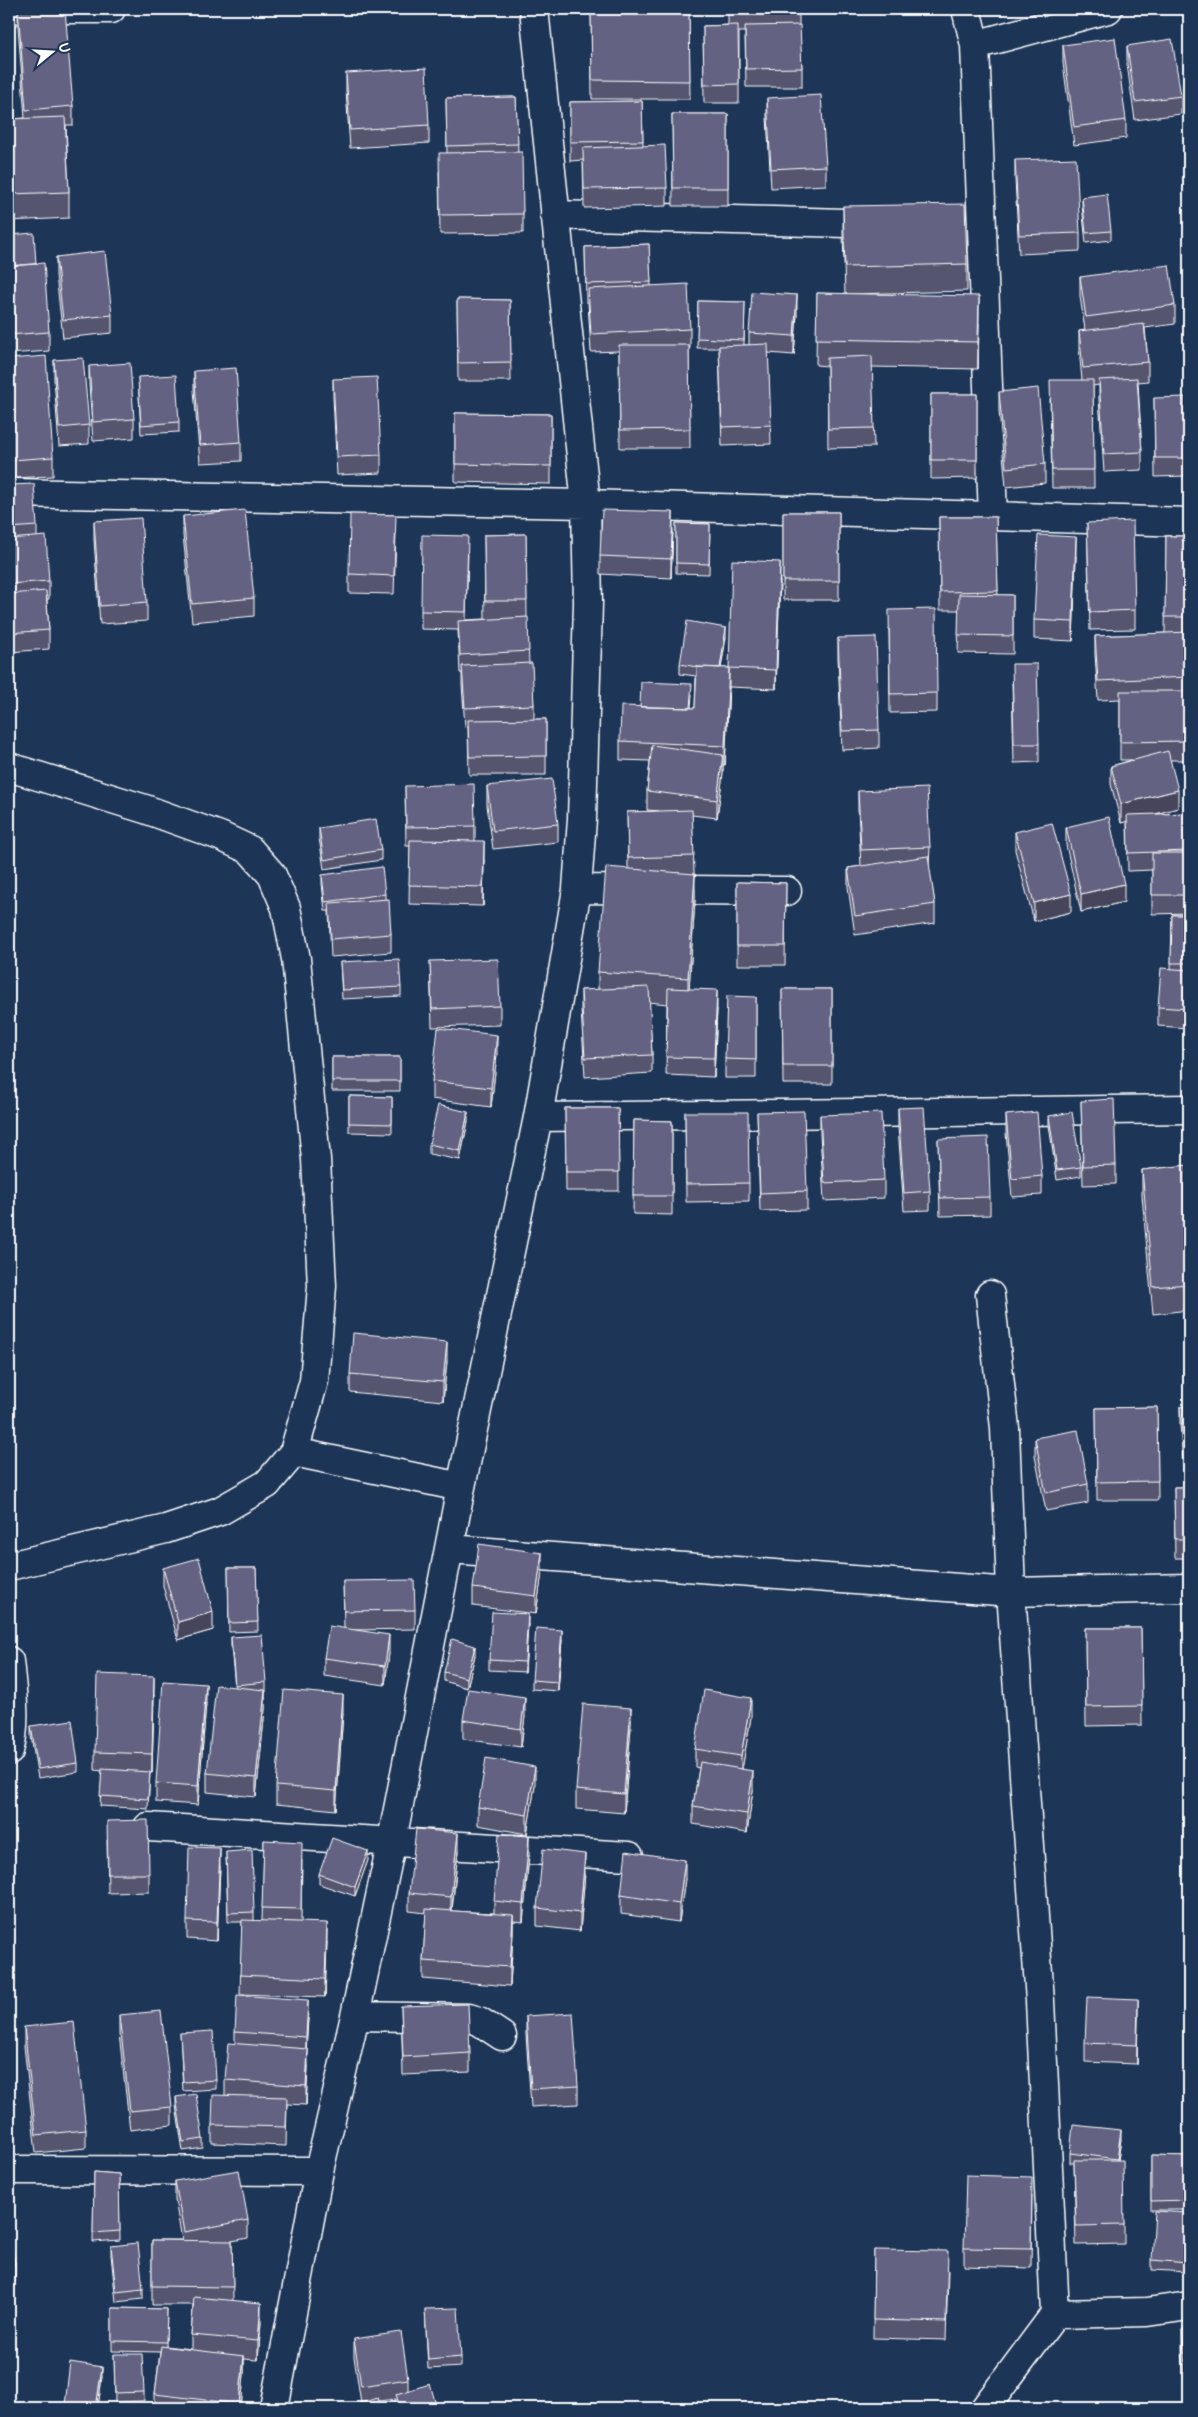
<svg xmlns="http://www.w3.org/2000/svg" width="1198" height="2417" font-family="Pangolin,sans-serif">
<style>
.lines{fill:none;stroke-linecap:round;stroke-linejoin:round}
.minor-casing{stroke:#fff;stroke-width:31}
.minor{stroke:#1d3557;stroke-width:28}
.wall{fill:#565470;stroke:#fff}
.shaded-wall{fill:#46455b;stroke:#fff}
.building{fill:#646282;stroke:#fff}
</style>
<rect width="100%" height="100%" fill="#1d3557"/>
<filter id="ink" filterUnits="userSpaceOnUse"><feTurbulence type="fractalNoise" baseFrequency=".02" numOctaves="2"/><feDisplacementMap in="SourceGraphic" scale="10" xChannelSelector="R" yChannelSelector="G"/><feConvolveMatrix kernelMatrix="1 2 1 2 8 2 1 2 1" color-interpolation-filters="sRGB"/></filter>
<g filter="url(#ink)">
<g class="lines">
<defs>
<path id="minor" d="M9,9H111
M966,9L975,45L993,517
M975,45L1108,9
M555,215L881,224
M9,493L586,504L1189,522
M9,767L145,809L220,836L250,850L272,875L286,908L296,959L316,1159L322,1286L314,1381L294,1452L267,1484L220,1511L166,1529L9,1566
M577,889L787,891
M538,1117L1189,1109
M294,1452L461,1487
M450,1549L1011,1592L1189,1588
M9,1661C12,1690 17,1723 9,1751
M148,1827L629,1856
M355,2016L469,2018L479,2021L502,2036
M9,2170L319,2171
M1055,2314L1147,2312L1189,2306
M274,2408L319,2171L355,2016L392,1840L461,1487L538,1117L577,889L582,819L588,603L586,504L534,9
M985,2408L1055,2314L1040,2001L1011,1592L1005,1428L990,1295"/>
</defs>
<!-- minor casing -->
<use href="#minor" class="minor-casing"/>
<!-- minor -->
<use href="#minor" class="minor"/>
</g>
<!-- wall -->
<path class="wall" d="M18,9L73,106V125H66L69,192V218L9,221V119L25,118L18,27Z
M591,9H689L690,99H592Z
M728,9H799V25L802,68V87H746L745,32H739V103H704L703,26L728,25Z
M1040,9H1066L1043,17Z
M1063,45L1126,120V138L1074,145L1063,63Z
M1127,46L1181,96V114L1135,120L1127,64Z
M346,73L429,125V143L350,148L346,91Z
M516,97L518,152L523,214V233L440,234L439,172L447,153L446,98Z
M767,98L826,166V185L771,188L767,117Z
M642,101L643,146L667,188V206L584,208L583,160L570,161V102Z
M672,114H728V206H673Z
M1015,160L1080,233V251L1019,254L1015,179Z
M1082,197L1111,231V240L1086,243L1082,206Z
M843,206L967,264V291L850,294L979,323L978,369L872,367L874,447L828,448L827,366L816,365L817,293L845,294L843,233Z
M9,235L36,264L49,332V351L9,354Z
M649,244L651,286L690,329V348H689L690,448H620L619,351L591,352L588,302H586L585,247Z
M56,257L112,315V333L63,338L56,275Z
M1080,277L1175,305V324L1145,328L1148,362V381L1138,382L1142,452V470L1104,472L1099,399V385L1093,386L1094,488H1052L1050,399L1082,380L1079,349V331L1085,330L1080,296Z
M457,299L510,300L511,381H458Z
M698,301L745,302L744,345H749V333L797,314L794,355L768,353L771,444L722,446L719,348H697Z
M9,359L53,457V476L12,478L9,436Z
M54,360L89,425V444L59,446L54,379Z
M89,366L134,419V438L93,441L89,385Z
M194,371L241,442V461L200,463L194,390Z
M138,377L179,422V432L141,434Z
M333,379L381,455V473L337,475L333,397Z
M999,392L1045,464V483L1006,487L999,411Z
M931,394H977V478L931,479Z
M1154,398L1186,458V476L1155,477Z
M455,413L551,414V484L455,482Z
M9,485L37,526V537L49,581V599H47L49,630V649L9,652Z
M783,512H839V600H783Z
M183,516L254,598V616L192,622L183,535Z
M939,517H996L998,595H1013V654L958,653L959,610H940Z
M94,521L147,602V621L100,624L94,540Z
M676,523L710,524L709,574L676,573Z
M1087,523L1135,610V629L1090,630Z
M673,531L671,578L600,574V556Z
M396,534L394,594L349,593V574Z
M526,534L527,617L529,663L534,705V719H546V775H469L468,726L465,727L462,685V673H460L458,630L421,629V611L468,554L466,620L485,619L484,535Z
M1166,536H1189V760H1170L1178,808L1155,814L1189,813V913L1152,914V870L1128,871L1127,821L1121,823L1111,784V766L1132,760H1120V699L1098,700L1095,654V636L1165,633Z
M1076,556L1073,641L1034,639V620Z
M780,581L776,689L729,687L725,765H723V773L717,818L692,815L695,900L689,989L717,1009L714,1077L666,1075L667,1004L649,1002L652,1055V1073L585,1077L581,1009V990H598V972L628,869L627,812L659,811L647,810V791L650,761L620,760V741L640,706L692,694L691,708H695L696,676L680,674V664L726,637L721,668H729Z
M889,628L937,693V712L890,713Z
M838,638L879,730V748L842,750L838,657Z
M1012,683L1039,744V762L1014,763Z
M1189,761V788L1184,773V763Z
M405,786L475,826V841L484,860L483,906L409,904L410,846H406Z
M487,786L558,824V842L493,849L487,805Z
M858,791L930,847L929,866L935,904V923L855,935L848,887V868L861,866L858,809Z
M1066,827L1124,902L1081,912L1066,845Z
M319,828L381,850V860L324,869L319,838Z
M1015,832L1071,912L1034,921L1015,850Z
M322,875L385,894V899L391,934V952L331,957L329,911H325L322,884Z
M737,882L786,883L785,965H737Z
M1172,915H1189V1028L1158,1026V1007L1171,969Z
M430,961L500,1006V1025L432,1027Z
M340,962L401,987V996L342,999Z
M782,989H832V1084H783Z
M756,997V1078H725V1059Z
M497,1054L491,1107L432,1099V1081Z
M332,1057H400V1091H332Z
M349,1096L392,1097V1133L349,1132Z
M1081,1101L1116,1165V1184L1083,1185Z
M565,1108H618L619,1191H566Z
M898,1108L930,1191V1210L904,1211L898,1127Z
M685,1112L749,1183V1201L686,1202Z
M757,1112L807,1191V1210L760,1211Z
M820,1115L884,1180V1198L824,1201L820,1134Z
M1006,1115L1042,1176V1195L1012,1197L1006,1133Z
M1049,1116L1081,1167V1176L1057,1180L1049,1125Z
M634,1120L672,1121V1215L633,1214Z
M468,1121L460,1160L429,1154V1144Z
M938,1139L990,1197V1215L940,1216Z
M1189,1165V1310L1153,1314L1142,1196V1170Z
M447,1361L443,1401L350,1392V1374Z
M1189,1406V1558H1175L1174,1487H1185L1180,1425V1407Z
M1157,1407L1158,1500H1097L1096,1408Z
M1035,1438L1088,1484V1503L1046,1511L1035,1456Z
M163,1568L213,1630L178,1640L163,1586Z
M228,1568H256L258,1631L229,1632Z
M542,1572L536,1614L473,1606V1588Z
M343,1581L415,1610V1629L354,1630L389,1653L385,1685L324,1676V1658L344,1628Z
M528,1624L525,1672L489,1670V1660Z
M1085,1628H1141L1142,1725L1086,1726Z
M231,1637L266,1682V1692H265V1709L256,1797L207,1792V1773L235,1687L231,1647Z
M562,1640L558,1691L532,1689V1680Z
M475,1655L467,1688L444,1681V1672Z
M154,1695L152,1773H150L148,1809L100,1806L102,1771L95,1770V1752Z
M206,1703L198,1805L156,1802V1783Z
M343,1713L336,1810L276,1804V1786Z
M525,1716L521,1747L463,1739V1720Z
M751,1717L742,1769L753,1790L747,1833L693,1824V1806L699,1768L695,1767V1749Z
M31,1726L78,1763V1772L38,1778L31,1736Z
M631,1727L624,1813L576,1809V1790Z
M535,1785L527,1834L478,1825V1807Z
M107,1840L149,1874V1892L108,1893Z
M264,1840L302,1860L301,1922L327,1942L325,1997L240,1994L242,1922H228L226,1852L254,1912V1921H262Z
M458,1851L452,1911L494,1913V1901L529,1855L523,1922L513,1921V1933L510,1986L423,1979V1961L426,1913L409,1911V1893Z
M368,1860L355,1896L319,1884V1874Z
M220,1866L217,1941L187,1939V1921Z
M585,1873L580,1931L537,1926V1908Z
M685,1878L679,1922L621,1914V1895Z
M401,2006L470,2053V2072L403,2075Z
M119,2015L172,2107V2125L130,2130L119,2034Z
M526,2016L578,2086V2104L531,2107L526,2035Z
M1138,2017L1137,2064L1085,2062V2043Z
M308,2018L306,2048L308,2067L306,2105L287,2104L286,2146L212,2143V2125L225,2095V2080L235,2043V2032Z
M24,2027L86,2130V2148L36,2153L24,2046Z
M180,2033L216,2080V2089L183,2091Z
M176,2097L203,2139V2148L183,2151L176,2106Z
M1121,2139L1118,2160L1124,2225V2244L1076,2245L1074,2163H1070V2153Z
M1151,2155L1189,2156V2210H1151Z
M94,2172L119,2174L120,2240L93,2242Z
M175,2181L248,2220V2238L232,2241L233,2301L261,2322L258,2360L244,2359V2374L241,2408H155V2394L160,2352L112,2351V2308L167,2309L166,2346L191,2349V2335L193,2305H152V2240H182L175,2200Z
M1032,2195L1031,2268L964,2266V2248Z
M1189,2213V2241L1187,2272L1152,2270V2260Z
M9,2229L15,2264V2282L9,2283Z
M111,2246L143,2289V2299L116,2302L111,2255Z
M874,2250L948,2270L946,2340L873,2338Z
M425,2309L461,2357V2367L428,2369Z
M1189,2329V2405H1188L1182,2349V2330Z
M354,2339L408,2379V2390L437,2408H396V2399L361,2403L354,2357Z
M114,2354L144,2392V2401L115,2402Z
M102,2376L98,2408H65V2405Z"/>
<!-- shaded-wall -->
<path class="shaded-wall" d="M1043,9H1066L1043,17Z
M797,295V314L794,355V336Z
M979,296V323L978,369V342Z
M673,512V531L671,578V559Z
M1076,537V556L1073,641V622Z
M780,562V581L776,689V670Z
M726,628V637L719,680V670Z
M729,668V687L725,765V746Z
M723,755V773L717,818V800Z
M1178,790V808L1121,823V804Z
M484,841V860L483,906V887Z
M695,874V900L688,1005V978Z
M1124,884V902L1081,912V894Z
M1071,894V912L1034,921V903Z
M717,990V1009L714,1077V1058Z
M497,1035V1054L491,1107V1088Z
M468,1112V1121L460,1160V1151Z
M447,1342V1361L443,1401V1382Z
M542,1553V1572L536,1614V1596Z
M213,1612V1630L178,1640V1622Z
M528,1614V1624L525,1672V1662Z
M562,1630V1640L558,1691V1682Z
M389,1635V1653L385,1685V1666Z
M475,1646V1655L467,1688V1678Z
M154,1676V1695L152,1773V1754Z
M206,1684V1703L198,1805V1786Z
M265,1690V1709L256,1797V1778Z
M343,1695V1713L336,1810V1791Z
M525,1697V1716L521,1747V1729Z
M751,1698V1717L741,1775V1756Z
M631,1708V1727L624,1813V1794Z
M535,1767V1785L527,1834V1815Z
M753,1771V1790L747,1833V1814Z
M458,1833V1851L451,1916V1897Z
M529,1836V1855L523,1922V1904Z
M220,1848V1866L217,1941V1922Z
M368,1851V1860L355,1896V1887Z
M585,1854V1873L580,1931V1913Z
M685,1860V1878L679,1922V1904Z
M513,1915V1933L510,1986V1967Z
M327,1923V1942L325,1997V1979Z
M1138,1999V2017L1137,2064V2045Z
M308,2000V2018L306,2055V2037Z
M308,2049V2067L306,2105V2086Z
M1121,2130V2139L1117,2168V2159Z
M1189,2231V2241L1187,2272V2263Z
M261,2303V2322L258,2360V2341Z
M244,2356V2374L241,2408H239Z
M102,2367V2376L98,2408H96Z"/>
<!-- building -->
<path class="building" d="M18,9H65L73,106L26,110Z
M591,9H689L690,81L592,80Z
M728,9H799V14L728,13Z
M738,25L739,84L704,85L703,26Z
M800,25L802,68L746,69L745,26Z
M1115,38L1126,120L1074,127L1063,45Z
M1172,39L1181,96L1135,102L1127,46Z
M426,68L429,125L350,130L346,73Z
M821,95L826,166L771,169L767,98Z
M516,97L518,144L447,146L446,98Z
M642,101L643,141L570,142V102Z
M672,114H728V188H673Z
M65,117L69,192L9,194V119Z
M665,145L667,188L584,189L583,148Z
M522,152L523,214L440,215L439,153Z
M1076,158L1080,233L1019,235L1015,160Z
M1107,194L1111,231L1086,233L1082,197Z
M965,204L967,264L845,267L843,206Z
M34,233L36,264L9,266V235Z
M649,244L651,282L586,284L585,247Z
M105,251L112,315L63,320L56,257Z
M44,263L49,332L9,335V266Z
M1169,265L1175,305L1086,317L1080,277Z
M688,284L690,329L591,334L588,289Z
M752,292L797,295L794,336L749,333Z
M817,293L979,296L978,342L816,339Z
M457,299L510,300L511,362L458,363Z
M698,301L745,302L744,340L697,338Z
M1144,324L1148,362L1083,368L1079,331Z
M768,344L771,425L722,427L719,346Z
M619,345H689L690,429L620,430Z
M46,356L53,457L12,460L9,417V359Z
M872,356L874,428L828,429L827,358Z
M83,358L89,425L59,428L54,360Z
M130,363L134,419L93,422L89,366Z
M236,368L241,442L200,445L194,371Z
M176,375L179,422L141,425L138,377Z
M377,377L381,455L337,457L333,379Z
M1137,378L1142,452L1104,454L1099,380Z
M1050,380H1093L1094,470H1052Z
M1038,388L1045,464L1006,468L999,392Z
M931,394H977V460H931Z
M1185,397L1186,458H1155L1154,398Z
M455,413L551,414V466L455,464Z
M34,484L37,526L9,528V485Z
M245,510L254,598L192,604L183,516Z
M602,510L673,512L671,559L600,556Z
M783,512H839V581H783Z
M350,514L396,515L394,576L349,574Z
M939,517H996L998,591L940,592Z
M141,518L147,602L100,606L94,521Z
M1133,521L1135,610L1090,612L1087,523Z
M676,523L710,524L709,564L676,563Z
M526,534L527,601H485L484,535Z
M422,535L468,536L466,612L421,611Z
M1038,535L1076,537L1073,622L1034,620Z
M46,536L49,581L9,584V539Z
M1166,536H1189V617H1165Z
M732,560L780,562L776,670L729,668Z
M46,591L49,630L9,633V594Z
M959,594L1013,595V636L958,635Z
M936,609L937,693L890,694L889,610Z
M528,617L529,651L460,655L458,621Z
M687,621L726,628L720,668L697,667L680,664Z
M1189,632V677L1098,681L1095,636Z
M876,637L879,730L842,731L838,638Z
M532,663L534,705L465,708L462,666Z
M1012,664H1037L1039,744H1014Z
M697,667L729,668L725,746L620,741L621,706L695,708Z
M641,682L692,684L690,708L640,707Z
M1120,691H1189V741L1120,742Z
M546,719V756L469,757L468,720Z
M652,745L723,755L717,800L647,791Z
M1168,751L1178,790L1121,804L1111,766Z
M1189,761V778L1184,763Z
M552,779L558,824L493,831L487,786Z
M474,784L475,826L406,827L405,786Z
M927,788L930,847L861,850L858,791Z
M692,810L694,856L628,858L627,812Z
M1189,813V851L1128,853L1127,815Z
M1109,817L1124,884L1081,894L1066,827Z
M376,819L381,850L324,860L319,828Z
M1052,823L1071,894L1034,903L1015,832Z
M410,840L484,841L483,887L409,885Z
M1152,853H1189V895H1152Z
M928,856L935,904L855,916L848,868Z
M382,867L385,894L325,902L322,875Z
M606,867L695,874L688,978L598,972Z
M737,882L786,883L785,946H737Z
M389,899L391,934L331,939L329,903Z
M1172,915H1189V963H1171Z
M399,959L401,987L342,990L340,962Z
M498,959L500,1006L432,1009L430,961Z
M1161,968L1189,970V1009L1158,1007Z
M649,987L652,1055L585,1058L581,990Z
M668,988L717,990L714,1058L666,1057Z
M782,989H832V1066H783Z
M727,996L756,997V1060L725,1059Z
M438,1028L497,1035L491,1088L432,1081Z
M332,1057H400V1081H332Z
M349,1096L392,1097V1124L349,1123Z
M1114,1099L1116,1165L1083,1166L1081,1101Z
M438,1105L468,1112L460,1151L429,1144Z
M924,1107L930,1191L904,1193L898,1108Z
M565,1108H618L619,1172H566Z
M804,1111L807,1191L760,1193L757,1112Z
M685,1112H748L749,1183L686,1184Z
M1037,1112L1042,1176L1012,1179L1006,1115Z
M1072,1112L1081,1167L1057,1170L1049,1116Z
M881,1113L884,1180L824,1183L820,1115Z
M634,1120L672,1121V1196H633Z
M988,1137L990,1197L940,1198L938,1139Z
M1189,1165V1284L1153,1287L1142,1170Z
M353,1333L447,1342L443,1382L350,1374Z
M1189,1406V1477L1186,1478L1180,1407Z
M1157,1407L1158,1481L1097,1482L1096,1408Z
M1078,1430L1088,1484L1046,1493L1035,1438Z
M1174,1487H1189V1539H1175Z
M479,1544L542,1553L536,1596L473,1588Z
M199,1558L213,1612L178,1622L163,1568Z
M228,1568H256L258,1622L229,1623Z
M414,1580L415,1610L344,1611L343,1581Z
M492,1612L528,1614L525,1662L489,1660Z
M329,1626L389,1635L385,1666L324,1658Z
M536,1628L562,1630L558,1682L532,1680Z
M1085,1628H1141L1142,1706L1086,1707Z
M262,1635L266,1682L235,1685L231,1637Z
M452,1639L475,1646L467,1678L444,1672Z
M97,1674L154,1676L152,1754L95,1752Z
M163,1681L206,1684L198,1786L156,1783Z
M216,1685L265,1690L256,1778L207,1773Z
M468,1689L525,1697L521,1729L463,1720Z
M284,1690L343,1695L336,1791L276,1786Z
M704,1690L751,1698L741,1756L695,1749Z
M583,1704L631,1708L624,1794L576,1790Z
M72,1720L78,1763L38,1769L31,1726Z
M486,1758L535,1767L527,1815L478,1807Z
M700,1762L753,1771L747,1814L693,1806Z
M102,1769L150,1772L148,1799L100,1796Z
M148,1820L149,1874H108L107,1821Z
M416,1829L458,1833L451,1897L409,1893Z
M499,1834L529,1836L523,1904L494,1901Z
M332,1838L368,1851L355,1887L319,1874Z
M264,1840L302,1842L301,1909L262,1908Z
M189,1847L220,1848L217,1922L187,1921Z
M543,1849L585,1854L580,1913L537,1908Z
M252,1850L254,1912L228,1913L226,1852Z
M626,1851L685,1860L679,1904L621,1895Z
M426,1909L513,1915L510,1967L423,1961Z
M242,1920L327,1923L325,1979L240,1975Z
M237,1995L308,2000L306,2037L235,2032Z
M1087,1997L1138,1999L1137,2045L1085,2043Z
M468,2004L470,2053L403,2057L401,2006Z
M161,2011L172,2107L130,2111L119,2015Z
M573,2013L578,2086L531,2089L526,2016Z
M74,2022L86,2130L36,2135L24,2027Z
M213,2031L216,2080L183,2082L180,2033Z
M228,2043L308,2049L306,2086L225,2080Z
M196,2094L203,2139L183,2142L176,2097Z
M213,2095L287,2097L286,2127L212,2125Z
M1073,2125L1121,2130L1117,2159L1070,2153Z
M1151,2155L1189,2156V2200L1151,2201Z
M1074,2160H1123L1124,2225L1076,2226Z
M239,2170L248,2220L184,2232L175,2181Z
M94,2172L119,2174L120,2231L93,2233Z
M966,2175L1032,2177L1031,2249L964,2248Z
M1155,2211L1189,2213V2231L1187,2263L1152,2260Z
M9,2229L15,2264L9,2265Z
M152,2240L232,2241L233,2287L152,2286Z
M138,2243L143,2289L116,2292L111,2246Z
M874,2250L948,2251L946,2322L873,2320Z
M194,2297L261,2303L258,2341L191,2335Z
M112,2308L167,2309L166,2342L112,2341Z
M458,2308L461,2357L428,2360L425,2309Z
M1189,2329V2386H1188L1182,2330Z
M401,2332L408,2379L361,2386L354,2339Z
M161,2346L244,2356L239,2404L155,2394Z
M114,2354H142L144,2392L115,2393Z
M70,2362L102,2367L96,2408H89L65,2405Z
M430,2384L437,2408H400L396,2394Z
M378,2398L381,2408H346V2407Z
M152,2405L153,2408H136Z
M998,2405L1025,2408H998Z"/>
</g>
<!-- margin -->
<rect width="1198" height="2417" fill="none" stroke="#1d3557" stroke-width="30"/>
<rect x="15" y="15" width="1168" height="2387" fill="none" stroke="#fff" stroke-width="2" filter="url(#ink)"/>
<!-- north arrow -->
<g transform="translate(52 52) rotate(72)" stroke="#1d3557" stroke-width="4" paint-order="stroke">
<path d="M0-4L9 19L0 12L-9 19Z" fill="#ffffff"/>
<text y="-8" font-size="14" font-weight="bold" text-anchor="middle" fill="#ffffff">U</text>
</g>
</svg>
